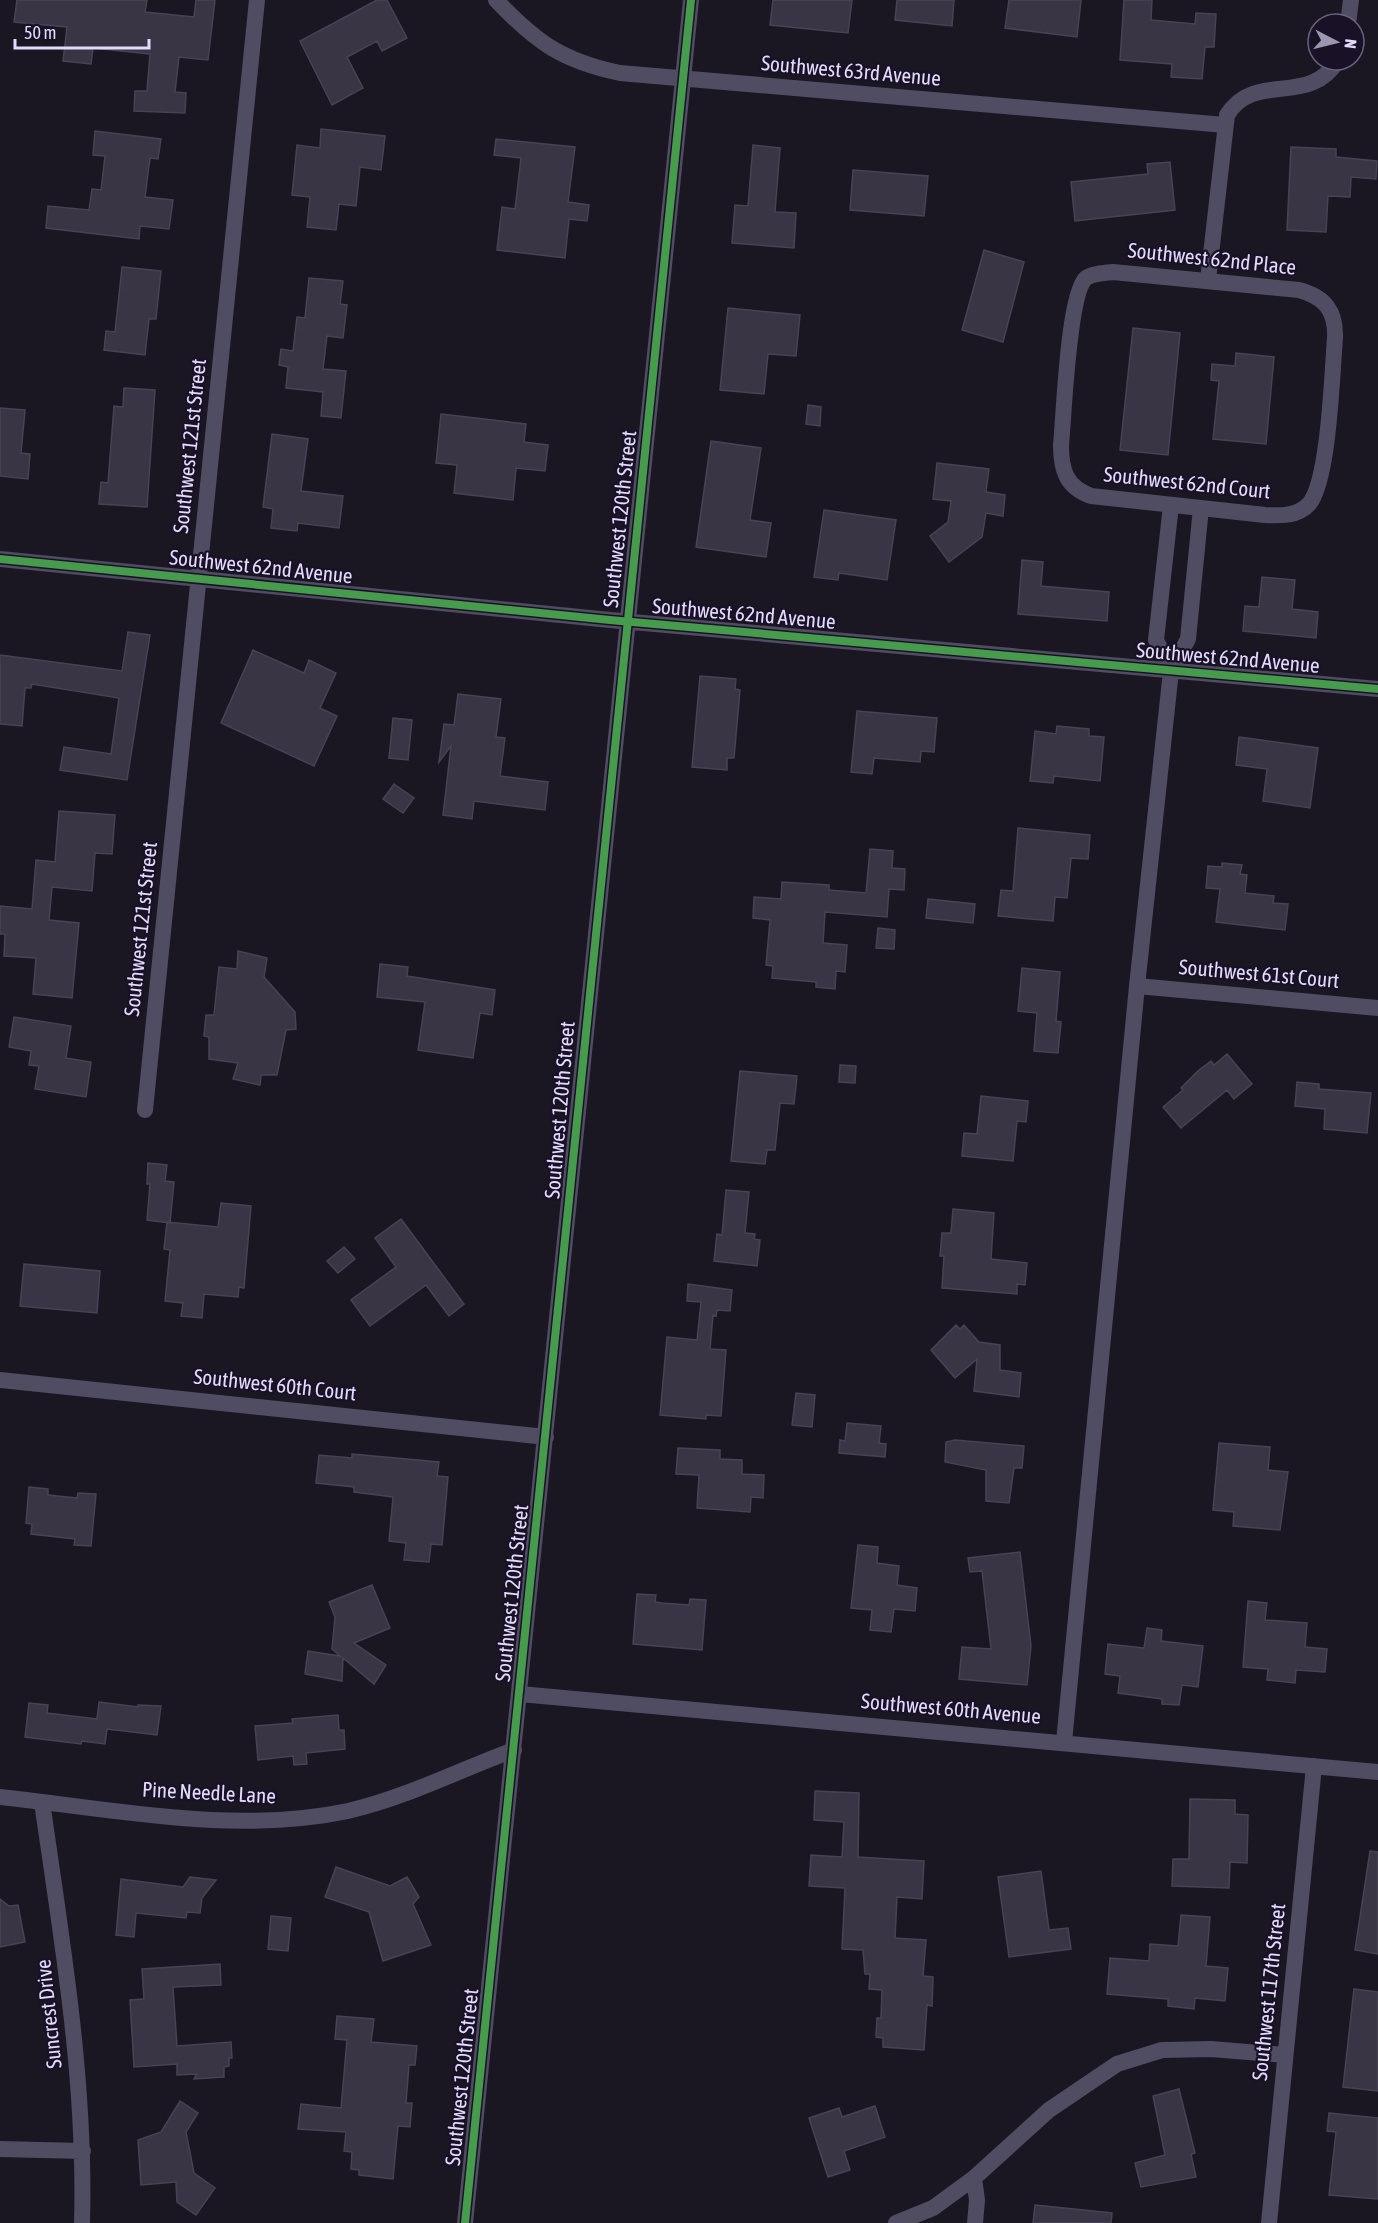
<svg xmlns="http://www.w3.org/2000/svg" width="1378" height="2223" font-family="'Asap Condensed',sans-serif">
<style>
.building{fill:#3a3544;stroke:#484255;stroke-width:1.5}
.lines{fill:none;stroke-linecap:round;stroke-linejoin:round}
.minor{stroke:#504c62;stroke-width:16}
.cycleway-casing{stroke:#191227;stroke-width:11}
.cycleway{stroke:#469c4c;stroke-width:8}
.labels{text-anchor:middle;stroke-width:4.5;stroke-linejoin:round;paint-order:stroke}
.street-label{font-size:21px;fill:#e4dafc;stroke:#191227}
</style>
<rect width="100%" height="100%" fill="#1a1722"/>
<!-- building -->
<path class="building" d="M17,0H147L145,12L194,17L196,0H215L208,60L179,57L175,92L186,93L185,113L134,111L135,91H147L150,54L93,48L91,64L63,61L67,27L14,22Z
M377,0H387L407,38L382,51L377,41L347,57L363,88L332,105L300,41Z
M773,0H852L848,33L770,25Z
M897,0H954L952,26L895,20Z
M1009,0H1081L1077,37L1005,28Z
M1124,0H1152L1151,20L1195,24L1196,13L1216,14L1214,47H1205L1202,79L1171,77L1172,64L1120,60Z
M321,129L385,136L381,170L360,167L356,206L339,204L336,230L307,227L310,197L292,195L297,145L320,148Z
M95,131L161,139L158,159L150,158L145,197L173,200L169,229L140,226L139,239L46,228L48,206L89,210L92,189L101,190L105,156L93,155Z
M496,139L575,147L568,202L589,205L587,221L569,219L565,258L497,250L502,207L515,209L521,158L494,155Z
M753,145L780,148L775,212L796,213L794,248L732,243L735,205L748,206Z
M1291,147L1336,149V157L1377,161L1376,179L1351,177L1350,197L1328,196L1326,232L1287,230Z
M1170,162L1175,210L1075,221L1071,182L1148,174L1147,164Z
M853,170L928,176L924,216L850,210Z
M984,250L1024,262L1003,342L962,330Z
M122,267L161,271L156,319H149L145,355L104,350L106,331L115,332Z
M309,278L343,281L340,304L347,305L343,338L327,336L323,369L346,371L341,418L321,416L323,392L286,388L288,367L279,365L281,349L293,351L297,317L305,318Z
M728,308L800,315L796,356L768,354L764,394L720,390Z
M1133,328L1180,333L1168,455L1120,450Z
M1236,353L1274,357L1266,444L1213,439L1219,381L1211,380L1212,364L1235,366Z
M124,388L155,390L147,507L99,504L101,482L108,483L114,406L123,407Z
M808,405L821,407L820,426L806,424Z
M0,408L25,410L21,453L30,454L28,479L0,476Z
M441,414L526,424L524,442L548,445L545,471L516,468L513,500L454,493L457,465L436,463Z
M272,434L308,439L301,491L343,496L339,528L298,523L297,531L271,528L273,509L263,507Z
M711,441L761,448L750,520L771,523L766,557L696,547Z
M937,463L989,469L986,492L1005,495L1003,516L986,513L982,537L949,562L930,536L948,522L951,501L933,499Z
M824,510L896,520L887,580L839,573L838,580L814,577Z
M1022,560L1043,562L1041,586L1109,592L1107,621L1018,614Z
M1262,577L1295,580L1292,609L1318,612L1316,638L1243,631L1245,606L1259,607Z
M128,632L150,635L127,780L60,770L64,747L111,754L119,698L32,684L31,688H25L22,726L0,724V655L122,671Z
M253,650L304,673L309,660L336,673L320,708L337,716L314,766L221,723Z
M700,676L736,679L735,689L740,690L734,758H727V770L692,767Z
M458,694L501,699L496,737L505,738L500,776L548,782L545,810L474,801L472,819L443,815L451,746L439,762L444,724L454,725Z
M857,711L937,718L934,752L921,751L920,762L874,758L872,774L851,772Z
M393,718L412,720L408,760L389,758Z
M1057,726L1089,729V736L1104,737L1100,781L1054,776L1053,783L1030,781L1035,731L1056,734Z
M1239,737L1318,748L1310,808L1263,801L1267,769L1236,765Z
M394,784L414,798L403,813L383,799Z
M59,811L115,815L112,854L95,853L92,891L52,887L49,920L79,923L72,998L33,994L36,958L4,956L5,934H0V906L32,909L36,860L55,862Z
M1018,828L1090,835L1088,859L1071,858L1067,898L1055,897L1053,921L998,916L1001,890L1013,891Z
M870,849L893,851L892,868L905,869L904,890L889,889L887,917L825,912L823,943L847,945L845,972L836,971L835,989L816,987V982L772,978L773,966L766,965L770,920L753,918L754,897L781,899L782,882L829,885V890L866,893Z
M1222,863L1242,865L1240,874L1247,875L1245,893L1274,896L1273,903L1288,904L1285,930L1216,922L1220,889L1206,888L1208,866L1222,867Z
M928,899L975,904L973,923L926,918Z
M878,928L895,930L894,949L876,948Z
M238,951L267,958L264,977L295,1012L296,1029L286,1030L277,1075H261L260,1085L233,1079L238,1063L209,1059V1037L204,1036L206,1015H214L219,967L237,969Z
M380,964L408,967L407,976L495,990L492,1015L480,1013L473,1058L418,1050L425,1002L377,997Z
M1022,968L1060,972L1056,1021L1061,1022L1058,1053L1034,1051L1037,1013L1018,1011Z
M14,1017L71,1026L66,1058L91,1062L86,1097L35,1089L39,1066L29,1065L31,1051L9,1047Z
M1227,1054L1252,1084L1234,1099L1227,1090L1181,1128L1163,1107L1183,1090L1181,1088L1199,1070L1211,1061L1214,1065Z
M840,1065L856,1066L855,1083L839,1082Z
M740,1071L797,1076L794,1104L780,1103L775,1150H767L765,1164L731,1161Z
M1297,1082L1319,1084V1089L1371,1093L1367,1133L1324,1129L1325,1109L1295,1106Z
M981,1096L1028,1101L1026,1122L1017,1121L1013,1161L962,1156L964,1133L977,1134Z
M148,1163L167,1165L165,1181L174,1182L170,1223L147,1220L150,1184H147Z
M726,1190L749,1192L745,1233L755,1234L754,1239L760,1240L757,1266L714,1261L717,1234L722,1235Z
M221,1203L251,1206L244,1288L239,1287L238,1297L204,1294L202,1318L181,1316L183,1303L165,1301L170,1250L164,1249L167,1222L218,1227Z
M953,1209L994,1213L991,1259L1027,1263L1025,1285L1017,1284V1294L942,1288L944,1256H940L942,1233H951Z
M401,1219L464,1304L449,1316L426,1285L370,1326L351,1300L396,1267L375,1238Z
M344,1247L355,1259L338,1273L327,1261Z
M24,1264L100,1271L97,1313L20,1306Z
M688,1284L732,1290L730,1311L717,1310L716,1316L713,1315L710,1349L726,1350L721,1416L706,1415V1419L660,1415L667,1337L697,1340L701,1302L687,1301Z
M956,1325L960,1329L964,1325L979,1342L1000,1345V1370L1021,1373L1019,1397L974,1391L977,1359L955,1378L931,1350Z
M796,1393L815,1395L812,1427L792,1425Z
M847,1423L881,1426L879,1443L886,1444L885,1457L839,1453L840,1440L845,1441Z
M955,1440L1024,1446L1022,1468H1014L1009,1503L986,1501V1470L945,1462L946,1442Z
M1219,1443L1270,1447L1268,1470L1288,1472L1280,1530L1233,1526L1234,1512L1213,1510Z
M678,1448L720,1450V1459L742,1460V1474L764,1475L763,1498L751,1497L750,1512L697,1508L699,1475L676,1474Z
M352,1454L439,1462L437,1476L448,1477L442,1545L431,1544L429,1562L404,1560L406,1543L389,1541L393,1497L354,1492V1487L316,1483L319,1455L352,1458Z
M29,1487L48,1489V1495L77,1498L78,1493L96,1494L91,1546L74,1545L75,1539L31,1534L32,1524L26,1523Z
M858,1545L878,1547L877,1563L899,1566L897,1585L917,1588L915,1611L894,1609L891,1632L870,1630L872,1610L851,1608Z
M1020,1552L1031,1646L1027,1685L959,1679L962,1647L991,1649L982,1571L970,1572L968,1558Z
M372,1585L390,1628L354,1643L386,1665L374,1684L343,1658L342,1681L305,1674L308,1651L340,1656L332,1649L335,1617L329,1602Z
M637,1594L656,1595L655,1602L662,1603L689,1605L690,1599L706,1600L702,1650L633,1644Z
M1248,1601L1267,1603L1265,1620L1307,1623L1305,1647L1327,1649L1325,1672L1296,1670L1295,1683L1267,1680L1268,1669L1243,1667Z
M1147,1628L1162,1630L1161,1641L1203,1646L1198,1687L1182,1685L1179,1705L1162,1704V1699L1118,1693L1120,1676L1105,1674L1108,1644L1144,1648Z
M99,1702L138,1707V1705L161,1706L157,1735L107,1729L105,1744L82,1741L81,1744L25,1737L29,1703L48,1705L47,1713L97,1719Z
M338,1715L339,1730H344L345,1749L306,1753L307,1764L294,1765L293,1756L258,1760L255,1726L293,1723L292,1719Z
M815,1791L859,1793L858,1857L924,1861L922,1899L897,1897L895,1938L926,1940L923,1976L933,1977L932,2006L927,2005L924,2050L883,2047V2038L876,2037L877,2018H881L882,1990L869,1989L870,1974H865L863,1950L842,1949L845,1888L809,1886L811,1855L842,1857L844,1822L814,1820Z
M1190,1799L1235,1800V1814L1248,1815L1247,1863L1230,1862L1229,1888L1172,1886L1173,1859H1189Z
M1370,1851L1378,1852V1954L1355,1950Z
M336,1867L390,1886L407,1877L419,1897L413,1904L431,1945L383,1961L369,1912L325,1897Z
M1041,1871L1049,1930L1068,1928L1071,1949L1009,1957L998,1877Z
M190,1877L216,1880L202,1898L200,1913L187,1912L186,1918L136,1913L134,1937L116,1935L121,1879L183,1887Z
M0,1899L9,1906L18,1905L25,1942L0,1947Z
M1181,1915L1210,1917L1206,1966L1228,1968L1225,2001L1195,1998L1194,2009L1168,2006V1999L1107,1994L1110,1958L1149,1961L1150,1944L1178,1946Z
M271,1916L291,1918L288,1951L268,1949Z
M220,1964L221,1985L173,1987L177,2046L231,2042L232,2058H229V2066L224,2067V2077L194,2079L197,2074L177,2075V2064L134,2067L130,2000L144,1999L142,1969Z
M1354,1989L1378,1992V2091L1343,2087Z
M337,2016L374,2019L371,2042L417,2046L415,2065H409L406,2103H412L410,2127L398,2126L393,2179L359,2175V2170L351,2169L352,2152L344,2151L346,2132L298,2129L301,2104L341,2108L347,2040L335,2039Z
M1179,2089L1195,2153L1191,2154L1196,2177L1141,2187L1135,2163L1165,2155L1153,2096Z
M180,2101L198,2113L186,2132L194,2173L215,2188L196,2215L177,2202L176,2182L141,2185L138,2140L161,2132Z
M875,2106L885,2137L844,2151L850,2170L828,2177L809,2118L839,2108L842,2117Z
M1329,2113L1378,2118V2199L1329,2195L1336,2132L1327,2131Z
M1035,2205L1112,2213L1111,2223H1033Z"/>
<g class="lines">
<!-- minor -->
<path class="minor" d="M496,0C536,42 562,61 620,73L1225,125
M1348,24L1351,0
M1113,272L1299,290C1325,297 1336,311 1335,338C1332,373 1329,481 1309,504C1298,516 1281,516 1265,515L1091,496C1066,487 1061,470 1061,445C1064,416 1068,294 1086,278C1093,273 1105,273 1113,272Z
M1208,280L1227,115C1255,70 1309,108 1338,60
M0,559L610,620L1378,689
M1171,671L1156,640L1171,505
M1137,986L1378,1008
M145,1110L257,0
M0,1380L546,1437
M520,1694L1378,1772
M1064,1742L1137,986L1171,671L1188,639L1201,508
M0,1797C114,1809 234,1835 348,1811C405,1798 459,1770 514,1750
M42,1802C62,1942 86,2080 82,2223
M0,2149L83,2151
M974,2178L977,2200L975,2223
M465,2223L691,0
M896,2223L933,2208L974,2178L1049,2110L1117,2064L1162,2050L1211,2049L1285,2055
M1269,2223L1314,1766"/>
<defs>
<path id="cycleway" d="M0,559L610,620L1378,689
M465,2223L691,0"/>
</defs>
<!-- cycleway casing -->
<use href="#cycleway" class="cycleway-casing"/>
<!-- cycleway -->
<use href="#cycleway" class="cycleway"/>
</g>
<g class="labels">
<!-- street labels -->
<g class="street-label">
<text transform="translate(851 71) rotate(5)" y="7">Southwest 63rd Avenue</text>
<text transform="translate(1212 259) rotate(6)" y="7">Southwest 62nd Place</text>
<text transform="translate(190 446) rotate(-84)" y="7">Southwest 121st Street</text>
<text transform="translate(1187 483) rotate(6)" y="7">Southwest 62nd Court</text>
<text transform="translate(620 519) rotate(-84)" y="7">Southwest 120th Street</text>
<text transform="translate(261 567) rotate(6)" y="7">Southwest 62nd Avenue</text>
<text transform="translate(744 614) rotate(5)" y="7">Southwest 62nd Avenue</text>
<text transform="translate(1228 658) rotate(5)" y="7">Southwest 62nd Avenue</text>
<text transform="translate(141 929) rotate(-84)" y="7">Southwest 121st Street</text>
<text transform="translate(1259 974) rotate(5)" y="7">Southwest 61st Court</text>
<text transform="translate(560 1110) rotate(-85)" y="7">Southwest 120th Street</text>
<text transform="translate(275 1385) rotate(6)" y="7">Southwest 60th Court</text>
<text transform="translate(512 1593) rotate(-84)" y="7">Southwest 120th Street</text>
<text transform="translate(951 1709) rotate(5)" y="7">Southwest 60th Avenue</text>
<text transform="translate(209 1793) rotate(3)" y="7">Pine Needle Lane</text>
<text transform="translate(1269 1992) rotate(-84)" y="7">Southwest 117th Street</text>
<text transform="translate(49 2014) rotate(-96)" y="7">Suncrest Drive</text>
<text transform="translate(462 2077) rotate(-84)" y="7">Southwest 120th Street</text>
</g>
</g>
<!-- north arrow -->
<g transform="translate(1336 42) rotate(97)"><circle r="28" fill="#191227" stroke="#6a627c" stroke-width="1.5"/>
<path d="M0-4.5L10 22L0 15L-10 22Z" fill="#9d96b0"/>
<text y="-9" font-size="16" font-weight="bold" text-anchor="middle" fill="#e4dafc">N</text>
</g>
<!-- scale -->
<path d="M15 39v9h134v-9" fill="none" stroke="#e4dafc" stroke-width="3"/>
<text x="24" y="39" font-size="18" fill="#e4dafc" stroke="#191227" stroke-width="4.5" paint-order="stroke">50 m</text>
</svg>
